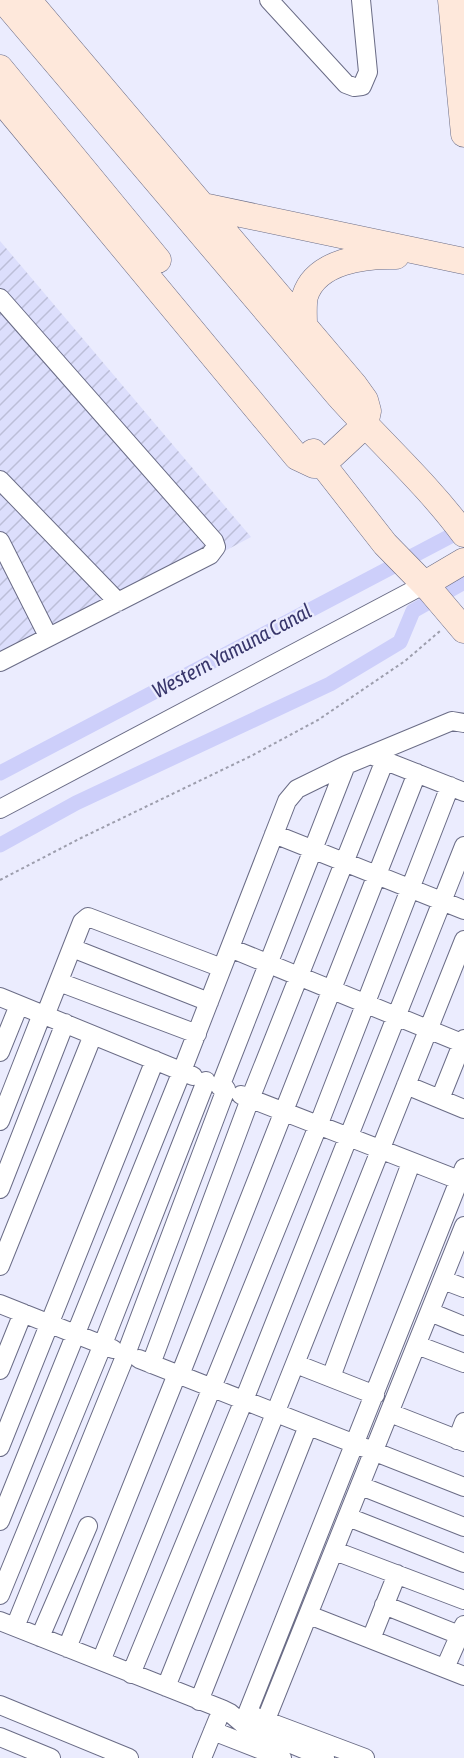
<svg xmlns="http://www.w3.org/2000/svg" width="464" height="1758" font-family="'Asap Condensed',sans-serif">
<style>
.industrial{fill:url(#industrial-furrows)}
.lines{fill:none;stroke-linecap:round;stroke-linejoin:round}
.canal{stroke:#cdcffa;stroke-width:15}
.street-casing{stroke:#6a6c86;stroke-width:20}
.secondary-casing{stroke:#6a6c86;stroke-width:27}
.path{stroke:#9d9ead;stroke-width:2;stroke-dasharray:3 3;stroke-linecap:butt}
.street{stroke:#fff;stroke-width:18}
.secondary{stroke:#fee8db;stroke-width:26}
.labels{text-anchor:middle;stroke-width:4.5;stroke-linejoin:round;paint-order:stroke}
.water-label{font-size:21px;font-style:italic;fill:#38366b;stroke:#ebecfe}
</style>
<defs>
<pattern id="industrial-furrows" width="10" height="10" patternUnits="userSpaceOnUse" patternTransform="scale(1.5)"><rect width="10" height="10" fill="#dcdefc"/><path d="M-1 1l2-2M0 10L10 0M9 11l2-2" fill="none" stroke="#bcbed8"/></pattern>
</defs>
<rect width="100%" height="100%" fill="#ebecfe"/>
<!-- industrial -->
<path class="industrial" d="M0,241L251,537L0,671Z"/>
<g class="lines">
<!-- canal -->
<path class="canal" d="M0,773L464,529
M0,845L76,803L330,684L400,642L413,611L464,582"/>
<defs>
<path id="street" d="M269,0L346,84L354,87L362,86L368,72L361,0
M0,298L214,541L216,547L210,555L0,662
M0,480L118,602
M0,541L48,636
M373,756L464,792
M0,809L425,584
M274,834L464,910
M72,948L209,1002
M230,948L464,1044
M59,982L197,1034
M0,997L193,1076
M45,1016L82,922L88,917L222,968
M0,1052L19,1005
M406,1085L464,1109
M220,1087L346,765
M241,1095L464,1182
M440,1099L464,1039
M0,1121L42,1014
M0,1189L65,1023
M0,1266L93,1035
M443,1280L464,1288
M0,1304L113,1349
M430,1312L464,1326
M417,1345L464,1363
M139,1359L464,1487
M151,1364L250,1099L385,760
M296,1364L375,1395
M0,1370L23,1313
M180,1375L417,773
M331,1377L411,1163
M390,1413L464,1442
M457,1440L464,1422
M0,1447L155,1060
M361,1486L464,1527
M348,1517L464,1563
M0,1521L182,1071L287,801L297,789L346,765L452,721L464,723
M335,1551L464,1600
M0,1595L103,1344L206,1081
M384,1605L464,1637
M309,1615L464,1676
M0,1621L222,1709L230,1713L243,1724L325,1758
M15,1627L126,1354L226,1089
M40,1637L88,1526
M371,1639L397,1574
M67,1648L177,1374
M101,1661L318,1126L450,786
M445,1668L464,1625
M131,1674L244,1400L464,846
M166,1687L464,940
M199,1701L308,1426
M0,1705L129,1758
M256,1717L365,1758
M243,1724L464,1168
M213,1731L282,1758
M261,1732L464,1226
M0,1737L51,1758
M202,1758L218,1719"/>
<path id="secondary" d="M3,0L339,396C381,443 427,484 464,534
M451,0L464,134
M0,68L158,260
M0,99L297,457L314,465H322L365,425L368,411L365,400L355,386L28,0
M203,206L464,261
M304,325C304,316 303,304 305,296C316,261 365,255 396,256
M313,452L385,544L431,591L464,630
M425,584L464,561"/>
</defs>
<!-- street casing -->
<use href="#street" class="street-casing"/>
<!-- secondary casing -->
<use href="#secondary" class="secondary-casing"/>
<!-- path -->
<path class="path" d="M0,880L81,838L251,756L318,720L405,661L440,631"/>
<!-- street -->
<use href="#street" class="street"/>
<!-- secondary -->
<use href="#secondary" class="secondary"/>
</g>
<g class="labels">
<!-- water labels -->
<g class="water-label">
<text transform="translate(232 651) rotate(-28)" y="7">Western Yamuna Canal</text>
</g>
</g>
</svg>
